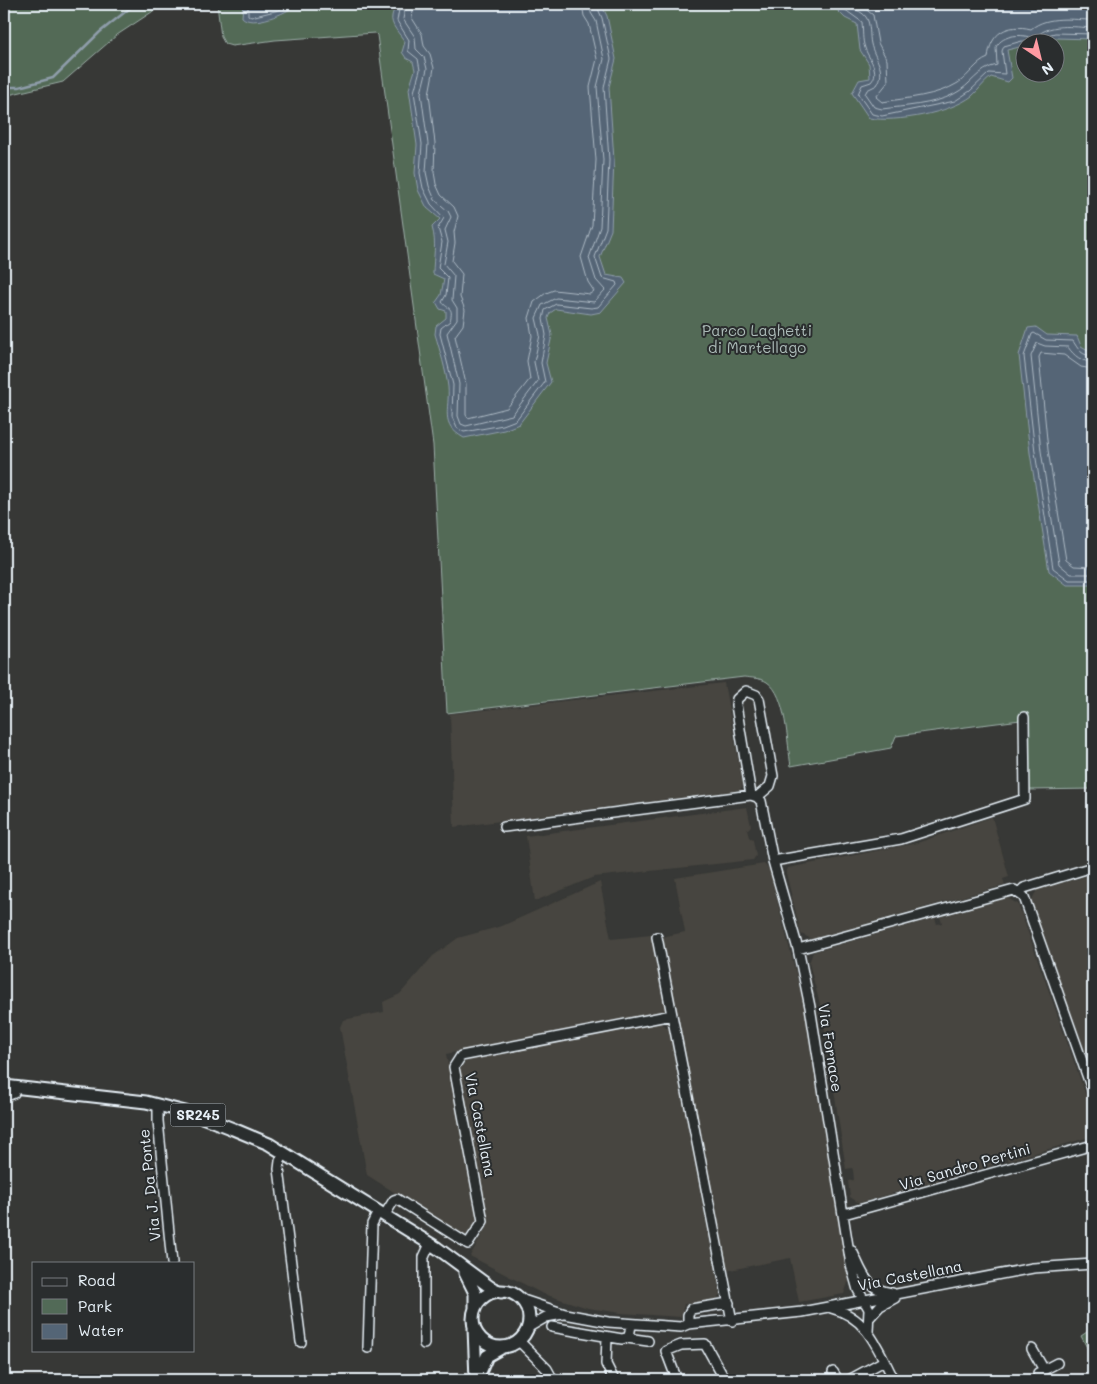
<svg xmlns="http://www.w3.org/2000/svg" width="1097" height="1384" font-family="Mali,sans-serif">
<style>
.built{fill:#47453f}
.green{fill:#526a57;stroke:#9daea8;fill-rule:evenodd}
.water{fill:#546576;stroke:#8f9daa}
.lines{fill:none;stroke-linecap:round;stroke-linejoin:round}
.shore{stroke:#adb9c4;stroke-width:1}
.stream{stroke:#8f9daa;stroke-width:2.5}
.minor-casing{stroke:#e8f1f8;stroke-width:12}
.major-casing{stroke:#e8f1f8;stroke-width:15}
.minor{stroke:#2a2d2e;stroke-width:9}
.major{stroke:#2a2d2e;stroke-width:11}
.labels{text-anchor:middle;stroke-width:4;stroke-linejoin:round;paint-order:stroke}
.shield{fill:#2a2d2e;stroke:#afb6bb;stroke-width:1}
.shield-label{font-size:14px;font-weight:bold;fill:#e8f1f8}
.park-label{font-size:15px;fill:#acbbb8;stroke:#2a2d2e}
.street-label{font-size:15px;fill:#e8f1f8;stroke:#2a2d2e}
</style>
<rect width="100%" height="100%" fill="#373836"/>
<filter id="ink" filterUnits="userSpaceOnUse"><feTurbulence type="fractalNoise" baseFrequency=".02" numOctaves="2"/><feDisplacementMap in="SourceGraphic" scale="10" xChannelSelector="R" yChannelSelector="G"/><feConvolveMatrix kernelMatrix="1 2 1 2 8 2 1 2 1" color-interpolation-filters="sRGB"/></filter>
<g filter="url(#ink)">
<!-- built -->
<path class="built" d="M724,683L743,785L740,790L454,827L450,714Z
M747,807L751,826L747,830L749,837L753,840L756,856L753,860L594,877L535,901L526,836Z
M992,817L1009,877L1003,879L1005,885L812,939L801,934L786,873L788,868L917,843Z
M764,864L769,869L806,1012L849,1280L844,1294L799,1302L790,1258L726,1271L662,937L685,932L675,878Z
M1091,875L1093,881V1075L1031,901L1037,890Z
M600,882L611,939L651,935L666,1011L446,1054L478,1221L465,1237L367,1175L340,1027L343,1020L384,1012L383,1002L400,994L433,956L458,938L502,926Z
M1007,898L1018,904L1093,1115V1136L1008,1161L1006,1155L1002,1156V1159L992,1161L993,1165L859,1203L850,1197L848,1181L854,1180L853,1170L852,1168L846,1169L822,1012L809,963L813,952L935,918L937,924L942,923L940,917Z
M660,1023L669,1029L720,1294L716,1300L684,1304L681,1317L621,1313L588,1308L541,1293L470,1256L489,1223L459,1070L466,1061Z"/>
<!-- green -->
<path class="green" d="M4,4H164L117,35L63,82L4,96Z
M217,4H1093V789L1029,790L1028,719L896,736L891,748L791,766C787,744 787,695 767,682C761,678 751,678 744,677L447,713L433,445L377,35L375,33L275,40L232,46L225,44L221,37ZM1024,42H1054V72H1024Z
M1093,1328V1359L1081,1336Z"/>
<!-- water -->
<path class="water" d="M243,4H295L296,5C287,13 252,28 242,17Z
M394,4H601L607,16L616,59L609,87L614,160L611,230L600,257L606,275L623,278L626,283L601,312L591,314L556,309L550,313L548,318L552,335L546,363L551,382L519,424L504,430L464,438C439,424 450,410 448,387C446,370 440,351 435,334L436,326L446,318V311L440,309L436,302L441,295L444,279L433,274C433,257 437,244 432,227L440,219L427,208L418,190L415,173L417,145L409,89L415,70L413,62L406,58L402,52L405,42C400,34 390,25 392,16C393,10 396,9 394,4Z
M831,4H1093V39L1055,38L1037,42H1024V46L1007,50L1012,78L1008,82L991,77C984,82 979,90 972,96C950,113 896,123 869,118L852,93L859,80L870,78L869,64L860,50L857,24L845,18Z
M1036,327L1047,335L1077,336L1081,346L1090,351L1093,350V585H1067L1049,571L1030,453L1019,355L1028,328Z"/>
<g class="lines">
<!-- shore -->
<path class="shore" d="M248,4V15L251,17L279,10L289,4
M400,4L397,21L409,40L408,51L418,59L420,70L414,92L422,144L420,173L423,188L431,204L444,218L438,228L442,242L438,268L448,278L446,295L442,302C448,310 454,306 450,321L441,328L440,334L453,385L452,417L457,428L464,432L503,425L516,420L545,382L541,363L546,335L543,319L545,310L556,304L591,308L598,307L617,285L616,282L602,278L595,257L606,228L609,160L604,87L611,59L602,18L596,4
M406,4L403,19L415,37L416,49L424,57L427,69L421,93L428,144L426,172L429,186L435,200L448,211L451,217L445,230L448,242L444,264L454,276L452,300L457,308V319L447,333L459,384L458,416L461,424L466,426L512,415L538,381L534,362L540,335L536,318L542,305L556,298L594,302L605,290L596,280L589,258L600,227L603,160L597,87L604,59L596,21L591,13L590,4
M414,4L412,18L422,34L424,46L430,54L434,68L429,94L435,143L434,172L436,184L441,195L454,207L458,216L454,232L455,243L452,261L462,274L460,297L465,310L463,325L455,336L466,384V415L468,418L507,408L530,379L527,361L532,336L529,318L534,302L546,293L554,290L590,294L594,291L588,282L581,257L592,225L596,160L590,87L597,59L589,24L584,16L582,4
M837,4L862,22C863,31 862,40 865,48C868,58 881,71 871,82L862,85L858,94L872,114L882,116L955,101L970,91L989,73L1005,74L1002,51L1004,46L1022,41L1027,42
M846,4C852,9 862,11 866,17C871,24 869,36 871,44C874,58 887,70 877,85L867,90L865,94L874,107L882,109C904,106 933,105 954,94C972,85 977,69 997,65L996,47C1003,34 1023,33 1034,39C1048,22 1073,27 1093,28
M859,4L873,15L878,43L887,60L888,82L876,97L882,102C907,98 937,96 958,83C970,75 975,63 988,58C990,33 1007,23 1031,29C1048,15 1073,20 1093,20
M1041,42L1044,36L1055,33L1093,34
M1093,355C1082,357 1078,349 1073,341L1046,340L1034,333L1032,334L1024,356L1035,452L1053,568L1069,580H1093
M1093,362C1082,362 1074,356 1068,347L1045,346L1037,343L1031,356L1041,451L1059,564L1071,574H1093
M1093,369L1081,367L1064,355L1041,353L1039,357L1048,450L1066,560L1074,566L1093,567"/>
<!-- stream -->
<path class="stream" d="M4,87H19L53,78L100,32L135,4"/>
<defs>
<path id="minor" d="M751,795L736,705L737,699L746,691L756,695L759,699L773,776L770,786L757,797
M504,827L751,795L757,797L761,801L773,861L798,949L810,1007L851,1265L858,1290L869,1309L868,1332
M773,861L901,839L1025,799L1024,717
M1019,893L1024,888L1086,869
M657,937L672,1015
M798,949L1014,890L1024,897L1093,1092
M4,1097L14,1093L16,1087
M158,1105V1121L172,1263
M284,1154L280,1161L279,1169L301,1342
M844,1214L1093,1145
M384,1216L394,1200L397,1199L468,1244L483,1221L454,1067L461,1056L672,1015L732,1321
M852,1251C863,1273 865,1289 892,1293
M520,1299L565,1314L608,1322L681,1327L688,1324L802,1312L1033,1268L1093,1264
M831,1308C868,1317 878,1349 894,1380
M870,1317L880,1306L895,1298
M688,1324V1315L691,1309L729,1303
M552,1327L622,1339L629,1337L631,1325
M527,1328L546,1317L563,1314
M607,1337L606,1364L614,1380
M627,1338L648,1341
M519,1341L547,1369L553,1380
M424,1344V1257L430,1244
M368,1348L372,1224L378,1212
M1032,1349L1044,1370
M833,1372L838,1380
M677,1380L666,1351L681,1345L705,1344L725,1380
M849,1380L884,1361
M1043,1380L1038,1373L1057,1363"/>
<path id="major" d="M4,1086L146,1102L197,1115L233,1129L269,1144L437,1248L490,1287L501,1292
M465,1273L475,1293V1309
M473 1319a28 28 0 1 1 56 0a28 28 0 1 1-56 0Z
M474,1328L476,1380
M477,1379L487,1356L503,1347"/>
</defs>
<!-- minor casing -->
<use href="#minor" class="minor-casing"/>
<!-- major casing -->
<use href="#major" class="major-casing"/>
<!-- minor -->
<use href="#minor" class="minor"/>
<!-- major -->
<use href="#major" class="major"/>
</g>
</g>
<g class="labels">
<!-- shield labels -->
<rect class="shield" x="170.5" y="1103.5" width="55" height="23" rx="4"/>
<g class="shield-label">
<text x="198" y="1120">SR245</text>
</g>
<!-- park labels -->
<g class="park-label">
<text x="757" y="336">Parco Laghetti<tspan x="757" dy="17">di Martellago</tspan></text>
</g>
<!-- street labels -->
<g class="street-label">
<text transform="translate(830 1048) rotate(81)" y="5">Via Fornace</text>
<text transform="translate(480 1125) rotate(79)" y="5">Via Castellana</text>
<text transform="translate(965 1167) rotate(-16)" y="5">Via Sandro Pertini</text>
<text transform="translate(150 1185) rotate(-96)" y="5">Via J. Da Ponte</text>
<text transform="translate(910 1276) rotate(-11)" y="5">Via Castellana</text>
</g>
</g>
<!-- margin -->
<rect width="1097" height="1384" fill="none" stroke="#2a2d2e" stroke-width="20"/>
<rect x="10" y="10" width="1077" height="1364" fill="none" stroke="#e8f1f8" stroke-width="2" filter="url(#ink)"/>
<!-- legend -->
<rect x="32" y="1262" width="162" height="90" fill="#2a2d2e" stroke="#767b7f"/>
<rect x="42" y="1278" width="25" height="8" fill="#2a2d2e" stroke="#767b7f"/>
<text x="78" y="1286" font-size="15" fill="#e8f1f8">Road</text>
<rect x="42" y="1299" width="25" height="15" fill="#526a57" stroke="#767b7f"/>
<text x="78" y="1312" font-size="15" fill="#e8f1f8">Park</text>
<rect x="42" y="1324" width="25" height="15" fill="#546576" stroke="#767b7f"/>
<text x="78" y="1336" font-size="15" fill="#e8f1f8">Water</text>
<!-- north arrow -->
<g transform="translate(1040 58) rotate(145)"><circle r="24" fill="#2a2d2e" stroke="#767b7f"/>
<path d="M0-4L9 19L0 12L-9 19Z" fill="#ff9aa2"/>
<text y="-8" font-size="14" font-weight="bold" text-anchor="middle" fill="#e8f1f8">N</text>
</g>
</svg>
